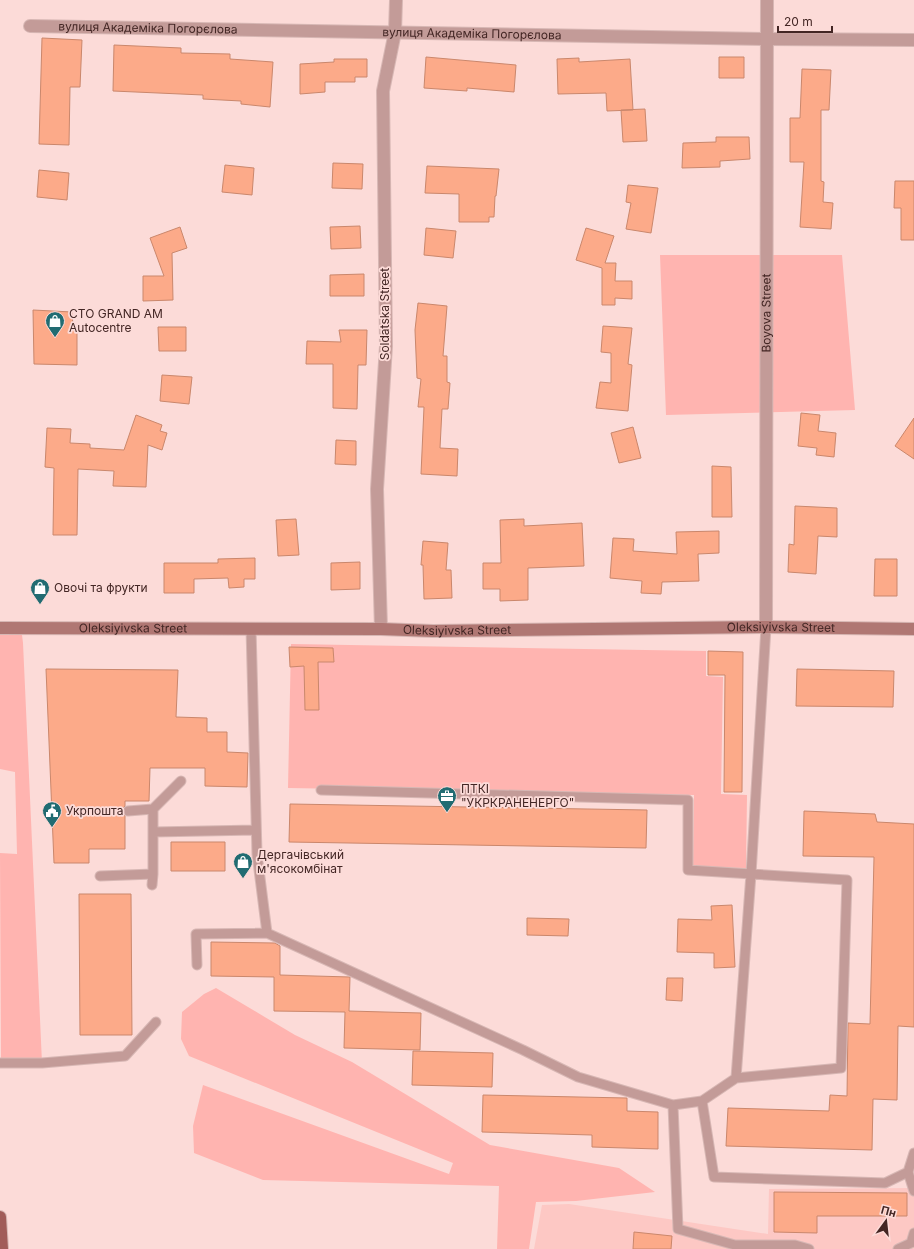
<svg xmlns="http://www.w3.org/2000/svg" width="914" height="1249" font-family="Inter,sans-serif">
<style>
.built{fill:#fdc8c4}
.green{fill:#ffb4b0}
.building{fill:#fcaa89;stroke:#ca876c}
.lines{fill:none;stroke-linecap:round;stroke-linejoin:round}
.lane-casing{stroke:#d7b7b4;stroke-width:11}
.street-casing{stroke:#d7b7b4;stroke-width:14}
.secondary-casing{stroke:#d7b7b4;stroke-width:14}
.primary-casing{stroke:#d7b7b4;stroke-width:14}
.lane{stroke:#c39b98;stroke-width:9}
.street{stroke:#c39b98;stroke-width:12}
.secondary{stroke:#b07773;stroke-width:12}
.primary{stroke:#a15c59;stroke-width:12}
.labels{text-anchor:middle;stroke-width:3.5;stroke-linejoin:round;paint-order:stroke}
.street-label{font-size:12px;fill:#432624;stroke:#fcdbd8}
.poi-label{font-size:12px;fill:#432624;stroke:#fcdbd8;text-anchor:start}
</style>
<rect width="100%" height="100%" fill="#fcdbd8"/>
<!-- built -->
<path class="built" d="M914,1188V1249H534L542,1205L569,1204L768,1234L769,1189Z"/>
<!-- green -->
<path class="green" d="M660,255H842L855,410L666,415Z
M21,627L23,643L42,1063L1,1061L0,853L17,854L15,772L0,769V628Z
M291,644L706,651V676L723,677L721,794L747,795L746,868L693,867L694,795L288,788Z
M216,988L295,1035L352,1062L490,1145L619,1168L655,1192L576,1201L536,1202L529,1249H497L499,1186L263,1180L194,1153L193,1126L203,1085L449,1174L453,1163L189,1056L181,1039L182,1012L204,994Z"/>
<!-- building -->
<path class="building" d="M42,38L82,40L80,87H70L69,145L39,144Z
M114,45L181,48V53L230,54V59L273,62L270,107L241,104V101L203,99V95L113,91Z
M426,57L516,65L514,92L467,88V91L424,88Z
M719,57H744V78H719Z
M579,58V62L630,59L633,110L607,111L606,93L558,94L557,59Z
M334,59H367V77H355V82H325V92L300,94V64L334,62Z
M802,69L831,70L829,110H821V181L824,182L823,202L833,203L831,229L800,227L804,162H790V118H800Z
M645,109L647,141L623,142L621,110Z
M716,137H749L750,159L720,161V167L682,168L683,143L716,142Z
M333,163L363,164L362,189L332,188Z
M225,165L254,168L252,195L222,192Z
M427,166L499,169L496,196H495L494,217H489V222H459V194L425,193Z
M39,170L69,173L67,200L37,197Z
M895,181H914V240H901V208H894Z
M628,185L658,188L651,233L626,229L631,203L626,202Z
M360,226L361,248L331,249L330,227Z
M180,227L187,248L172,253L173,300L143,301V276H164L150,238Z
M426,228L456,231L453,258L424,255Z
M586,228L614,236L605,263H616L615,281H632V299L615,298V305H602V268L576,260Z
M364,274V296H330V275Z
M418,303L447,306L443,356H447V382L450,383L448,409H442L440,448L458,449L457,476L421,474L424,407H418L421,379L417,378L415,330Z
M33,310L72,312L73,327H77V365L34,364Z
M603,326L632,328L628,364L632,365L628,411L596,408L600,382L611,383V353L601,352Z
M158,327H186V351H159Z
M339,330H367L366,365H358L357,409L333,408V364H306L307,341L341,342Z
M162,375L192,377L189,404L160,401Z
M801,413L820,415L818,431L836,433L834,457L816,455L817,448L798,446Z
M136,415L162,425L160,431L167,433L162,450L148,445L146,487L113,486L114,471L78,469L77,535H53L54,468L45,467L47,428L71,429L70,443L90,444V448L124,450Z
M914,418V459L895,446Z
M633,427L641,458L619,463L611,433Z
M336,440L356,441V465L335,464Z
M712,466L731,467L732,517H712Z
M795,506L837,508V537L818,536L816,574L788,572L789,544L794,545Z
M296,519L299,555L278,556L276,520Z
M524,519V526L582,523L584,566L528,568V600L500,601V589H483V563H501L500,520Z
M719,531V553L698,554L699,581L662,582L661,594L641,593L642,581L610,578L613,538L634,539L633,551L677,554L676,532Z
M423,541L448,543L446,570H451L452,598L424,599L423,565H421Z
M255,558V579H244V587L229,588L228,578L194,579V593H164V563H218V559Z
M875,559H897V596H874Z
M360,562V589L331,590V563Z
M289,647L333,648L334,662H318L319,710H305L304,666L290,667Z
M708,651L743,652L742,792H724L725,675H708Z
M46,669L178,670L176,717L207,718V732H227V752L248,753L247,787L205,786V768H150L149,801H125V806L122,809L123,814L125,816V849H89V863H54Z
M797,669L894,671L893,707L796,706Z
M290,804L647,810L646,848L289,842Z
M804,811L875,814L877,822L914,824V1027L898,1026L897,1100L873,1099L872,1150L726,1146L728,1108L829,1111L830,1095L847,1096L848,1023L870,1024L874,857L803,856Z
M171,842H225V871H171Z
M79,894H131L132,1035H80Z
M732,905L735,967L714,968V953L677,952L678,919L712,920L711,906Z
M527,918L569,919L568,936L527,935Z
M211,942L275,943L280,946V975L350,977L349,1011L421,1013L420,1050L344,1048L345,1012L274,1011V977L211,976Z
M667,978H683L682,1001L666,1000Z
M413,1051L493,1053L492,1087L412,1085Z
M483,1095L627,1098V1111L658,1112V1149L592,1147V1135L482,1132Z
M774,1192L907,1193V1216H817V1233L774,1232Z
M634,1232L672,1236L671,1249H633Z"/>
<g class="lines">
<defs>
<path id="lane" d="M251,628L257,854L267,933L523,1050L578,1077L673,1105L702,1101L736,1078L841,1068L847,880L688,870V800L321,790
M153,809V832L256,830
M128,811L153,809L181,781
M100,876L153,874V832
M152,885L153,874
M197,965L196,934L267,933
M0,1063H42L125,1056L156,1022
M736,1078L751,874L766,627
M702,1101L714,1177L885,1183L908,1172L914,1191
M673,1105L678,1229L735,1245H795L809,1249
M908,1172L914,1153
M898,1249L911,1243L914,1233"/>
<g id="street">
<path id="s1" d="M30,26L767,39L914,40"/>
<path id="s2" d="M766,627L767,0"/>
<path d="M381,629L377,489L386,346L383,91L395,32L396,0"/>
</g>
<g id="secondary">
<path id="s3" d="M0,628L381,629L433,631L766,627L914,629"/>
</g>
<path id="primary" d="M0,1217L2,1249"/>
</defs>
<!-- lane casing -->
<use href="#lane" class="lane-casing"/>
<!-- street casing -->
<use href="#street" class="street-casing"/>
<!-- secondary casing -->
<use href="#secondary" class="secondary-casing"/>
<!-- primary casing -->
<use href="#primary" class="primary-casing"/>
<!-- lane -->
<use href="#lane" class="lane"/>
<!-- street -->
<use href="#street" class="street"/>
<!-- secondary -->
<use href="#secondary" class="secondary"/>
<!-- primary -->
<use href="#primary" class="primary"/>
</g>
<!-- icons -->
<defs>
<symbol id="shop-pin" viewBox="-11 -11 22 30"><path d="M0 17L-7.5 6A9.5 9.5 0 1 1 7.5 6Z" fill="#216c72" stroke="#fcdbd8"/><path d="M-5-2.5h2.3a2.7 3.5 0 0 1 5.4 0H5L5.5 6h-11ZM-1.5-2.5h3a1.5 2.3 0 0 0-3 0Z" fill="#fff"/></symbol>
<symbol id="office-pin" viewBox="-11 -11 22 30"><path d="M0 17L-7.5 6A9.5 9.5 0 1 1 7.5 6Z" fill="#216c72" stroke="#fcdbd8"/><path d="M-6-3h4V-5.5h4V-3h4V5H-6ZM-1-4.5V-3h2v-1.5ZM-6 0V1H6V0Z" fill="#fff"/></symbol>
<symbol id="civic-pin" viewBox="-11 -11 22 30"><path d="M0 17L-7.5 6A9.5 9.5 0 1 1 7.5 6Z" fill="#216c72" stroke="#fcdbd8"/><path d="M-.6-6.5H3V-4.5H.6V-3L4-1V1h2V6H-6V1h2V-1L-.6-3ZM-1.2 2.5V6h2.4V2.5Z" fill="#fff"/></symbol>
</defs>
<g fill-rule="evenodd">
<use href="#shop-pin" x="44" y="310" width="22" height="30"/>
<use href="#shop-pin" x="29" y="577" width="22" height="30"/>
<use href="#office-pin" x="436" y="785" width="22" height="30"/>
<use href="#civic-pin" x="41" y="800" width="22" height="30"/>
<use href="#shop-pin" x="232" y="851" width="22" height="30"/>
</g>
<g class="labels">
<!-- street labels -->
<g class="street-label">
<text dy="4" stroke="none"><textPath href="#s1" startOffset="118">вулиця Академіка Погорєлова</textPath></text>
<text dy="4" stroke="none"><textPath href="#s1" startOffset="442">вулиця Академіка Погорєлова</textPath></text>
<text dy="4" stroke="none"><textPath href="#s2" startOffset="314">Boyova Street</textPath></text>
<text transform="translate(385 314) rotate(-90)" y="4">Soldatska Street</text>
<text dy="4" stroke="none"><textPath href="#s3" startOffset="133">Oleksiyivska Street</textPath></text>
<text dy="4" stroke="none"><textPath href="#s3" startOffset="781">Oleksiyivska Street</textPath></text>
<text dy="4" stroke="none"><textPath href="#s3" startOffset="457">Oleksiyivska Street</textPath></text>
</g>
<!-- poi labels -->
<g class="poi-label">
<text x="69" y="318">СТО GRAND AM<tspan x="69" dy="14">Autocentre</tspan></text>
<text x="54" y="592">Овочі та фрукти</text>
<text x="461" y="793">ПТКІ<tspan x="461" dy="14">"УКРКРАНЕНЕРГО"</tspan></text>
<text x="66" y="815">Укрпошта</text>
<text x="257" y="859">Дергачівський<tspan x="257" dy="14">м'ясокомбінат</tspan></text>
</g>
</g>
<!-- north arrow -->
<g transform="translate(886 1221) rotate(15)" stroke="#fcdbd8" stroke-width="3" paint-order="stroke">
<path d="M0-3L7 15L0 10L-7 15Z" fill="#432624"/>
<text y="-6" font-size="11" font-weight="bold" text-anchor="middle" fill="#432624">Пн</text>
</g>
<!-- scale -->
<path d="M778 26v6h54v-6" fill="none" stroke="#432624" stroke-width="2"/>
<text x="784" y="26" font-size="12" fill="#432624" stroke="#fcdbd8" stroke-width="3" paint-order="stroke">20 m</text>
</svg>
